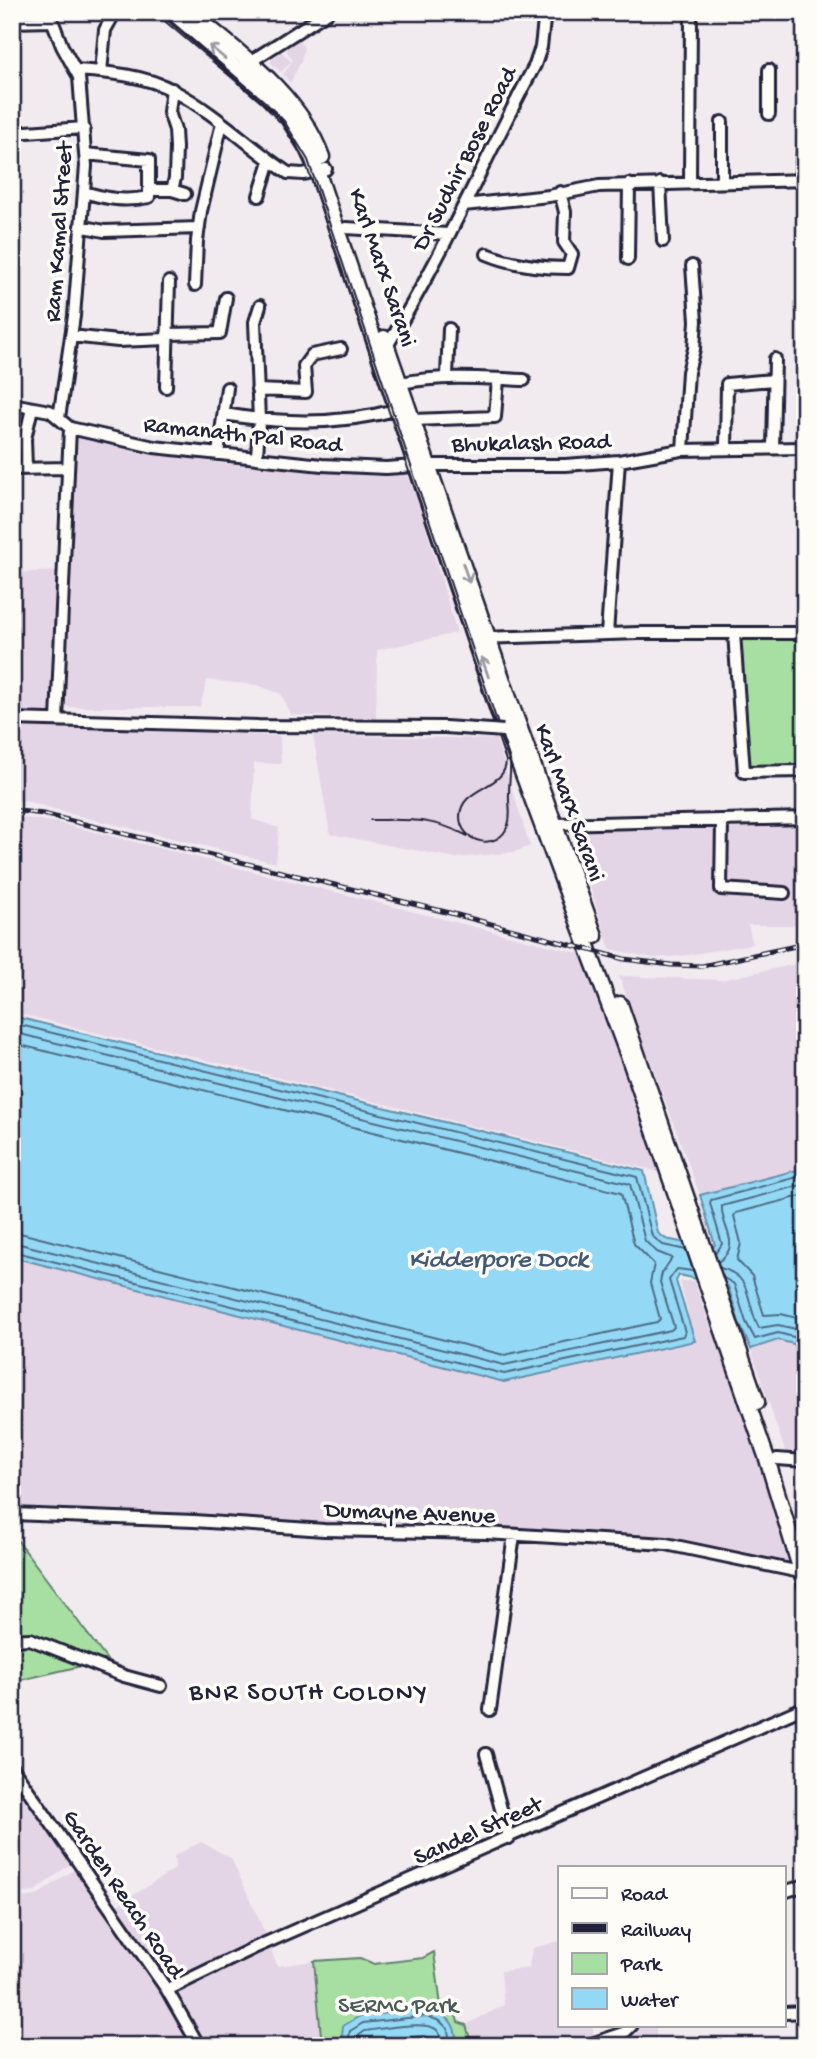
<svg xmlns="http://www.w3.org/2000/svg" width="817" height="2058" font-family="'Gochi Hand',sans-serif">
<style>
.built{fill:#e3d5e6}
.green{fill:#a7dfa3;stroke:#64806f;stroke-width:2}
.water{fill:#93d9f5;stroke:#6690ab;stroke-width:2}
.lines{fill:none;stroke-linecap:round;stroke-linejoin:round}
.shore{stroke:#4f6b85;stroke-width:2}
.minor-casing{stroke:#22223b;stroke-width:16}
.major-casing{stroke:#22223b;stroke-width:19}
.minor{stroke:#fdfcf7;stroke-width:10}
.major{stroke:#fdfcf7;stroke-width:14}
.tram{stroke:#22223b;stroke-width:2}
.rail-casing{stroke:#22223b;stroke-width:5}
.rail{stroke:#fdfcf7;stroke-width:2.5;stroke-dasharray:8;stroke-linecap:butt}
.minor-bridge-casing{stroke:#22223b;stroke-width:16;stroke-linecap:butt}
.minor-bridge{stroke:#fdfcf7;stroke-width:10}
.oneway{stroke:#9a9aa2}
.labels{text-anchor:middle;stroke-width:7;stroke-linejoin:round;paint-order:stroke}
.street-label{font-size:24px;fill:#22223b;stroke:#fdfcf7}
.park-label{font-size:24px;fill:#4a5b5a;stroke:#fdfcf7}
.water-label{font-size:26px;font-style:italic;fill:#445973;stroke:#fdfcf7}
.neighbourhood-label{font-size:26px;letter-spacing:2px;fill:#22223b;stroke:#fdfcf7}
</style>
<rect width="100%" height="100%" fill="#f1eaef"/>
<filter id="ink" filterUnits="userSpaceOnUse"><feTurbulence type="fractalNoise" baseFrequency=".0143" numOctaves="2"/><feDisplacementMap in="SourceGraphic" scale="14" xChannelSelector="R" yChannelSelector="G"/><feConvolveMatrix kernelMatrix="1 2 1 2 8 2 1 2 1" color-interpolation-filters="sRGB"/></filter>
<g filter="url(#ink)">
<!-- built -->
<path class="built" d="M298,40L304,47L301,61L290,83L283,75L293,60L286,50Z
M281,51L291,62L281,72L270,62Z
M77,435L126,447L210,462L331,473L407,474L415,491L457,633L377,650L376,719L292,715L281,694L257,685L207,680L200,707H66L71,579V490Z
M58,571L50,714L12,712V573Z
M12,724L280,736L281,764L254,763L252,819L279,828L276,863L75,815L30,802L12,800Z
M313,735L496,739L530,846L514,852L456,858L330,834Z
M12,816L59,823L587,955L659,1172L12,1012Z
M805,823V925H748L753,944L682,956L653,958L610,949L572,830L638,827L729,829Z
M805,962V1168L700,1195L619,976L721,980Z
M12,1257L506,1382L695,1342L680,1281H694L748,1427L792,1566L669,1542L12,1512Z
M778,1340L805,1347V1453L785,1451L751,1349Z
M12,1772L74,1861L34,1892L21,1894L12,1900Z
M201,1842L231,1858L268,1939L177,1982L154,1964L113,1908L175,1869L174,1856Z
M79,1866L164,1992L196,2046H12V1903L20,1898L36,1896Z
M560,1941V2025H592L595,2040L580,2046H473L466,2025L504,2005L501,1971L529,1968L532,1948Z
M269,1945L277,1966L314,1961L322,2046H208L175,1989Z
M635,2025H656V2046H594Z"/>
<!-- green -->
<path class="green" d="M737,636L805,637V768L747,770Z
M12,1533L107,1660L12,1682Z
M434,1952L441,2006L453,2005L458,2022L466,2025L472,2046H322L314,1961L360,1958L374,1964L423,1958Z"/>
<!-- water -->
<path class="water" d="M12,1016L644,1171L658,1233L666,1239L710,1248L715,1245L700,1195L805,1168V1347L778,1340L751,1349L740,1325L728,1286L679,1275L676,1281L695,1341L504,1382L12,1257Z
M427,2009C449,2016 456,2021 457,2046H341L343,2026L360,2016Z"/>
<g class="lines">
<!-- shore -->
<path class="shore" d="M12,1023L637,1177L652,1236L663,1245L686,1250
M12,1032L630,1184L645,1241L657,1252L672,1258L662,1273L660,1282L674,1327L671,1330L504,1365L12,1242
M12,1043L621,1193L634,1244L654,1264L650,1283L660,1319L657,1322L504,1355L12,1231
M805,1195L736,1213L734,1216L741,1243L737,1260L752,1276L764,1315L781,1314L805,1320
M12,1251L504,1374L683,1336L685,1332L669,1280L677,1269L693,1271
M715,1254L722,1244L710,1203L711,1200L805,1175
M718,1262C744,1244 720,1228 722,1206L805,1184
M720,1268C754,1276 745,1302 759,1328L778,1325L805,1331
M724,1278L734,1284L746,1322L755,1339L778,1333L805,1340
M348,2046L350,2031L363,2023L426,2016L440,2021L448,2029L450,2046
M357,2046L358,2036L365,2031C381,2029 426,2020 437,2030C441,2034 441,2040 441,2046
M367,2046L371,2041L424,2036L430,2038L431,2046"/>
<defs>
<path id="minor" d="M49,12L62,46L79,77L86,166L74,316L59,418
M12,22L51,21
M245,65L328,12
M75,70C107,72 145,75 174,91C216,113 249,147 288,173L303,174L326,169
M769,70V114
M101,72L105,30L115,12
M12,133L84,128
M800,180L805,135
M722,182V122
M660,183L663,241
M690,183L691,12
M149,190H172L185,194
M172,190L175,178L176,148L175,130L169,112L172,89
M84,192C107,199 125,202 149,197V160L85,154
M259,196L270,161
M464,205L549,196L599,186L805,180
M80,226L104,231L199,228
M338,231L346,228L448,234
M487,254C513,265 540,268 568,268L572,254L564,242L565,212L560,192
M628,259L629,184
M195,285L197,241L201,211L222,123
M167,334L220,333L226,298
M71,336L118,341L167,339
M384,347L387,346C443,256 485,158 535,65L541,47L545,12
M447,376L449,329
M401,383C442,375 482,378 524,380
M166,387L169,282
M257,390L306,392L304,366L312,355L341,349
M12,404L50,411L70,428L154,447L322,465L386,468L429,465H565L619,461L681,450L805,448
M224,414C281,424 342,425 399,409
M413,420L495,417L498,379
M773,448L775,359
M726,449L727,384L773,380
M683,450L688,372L694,349L696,321L692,266
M218,454L227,388
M257,458L259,420L255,322L260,306
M26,467L25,439L32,408
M12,469L68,468
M734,633L744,772L805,771
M607,634L619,461
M482,638L639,633H805
M12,719L258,726L445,727L491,730
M57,720L70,428
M722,821L721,889L784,893
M556,824L805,818
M777,1459L805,1461
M12,1514L194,1521L324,1530L486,1533L666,1544L805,1573
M12,1640L30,1639L124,1676L161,1686
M490,1710L514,1535
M486,1754L509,1838
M12,1767L167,1990L199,2046
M784,1892L805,1885
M167,1990L254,1948L805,1707
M784,2013L805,2012
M585,2046L624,2033L632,2025"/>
<path id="major" d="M171,12L285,111L303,140L317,170L496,702L630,1061L767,1459L805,1584
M190,12C238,52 300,95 322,157
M384,338L510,701L595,936
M620,1004L757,1402"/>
</defs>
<!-- minor casing -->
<use href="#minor" class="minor-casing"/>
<!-- major casing -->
<use href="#major" class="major-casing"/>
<!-- minor -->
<use href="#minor" class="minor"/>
<!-- major -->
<use href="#major" class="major"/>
<!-- tram -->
<path class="tram" d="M154,12L262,103L281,123L305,161L506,761C506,789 461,786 460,816C460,844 499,852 508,825C512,814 508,804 509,793C509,781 511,772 510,760L308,160L284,121L264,101L160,12
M370,820C411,820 430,817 468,836"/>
<defs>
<path id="rail" d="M12,810L43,814L450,913L624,959L671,965L702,966L805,944"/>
</defs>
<!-- rail casing -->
<use href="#rail" class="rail-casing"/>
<!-- rail -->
<use href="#rail" class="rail"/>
<defs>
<path id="minor-bridge" d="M491,730L503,731"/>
</defs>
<!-- minor-bridge casing -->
<use href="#minor-bridge" class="minor-bridge-casing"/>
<!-- minor-bridge -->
<use href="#minor-bridge" class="minor-bridge"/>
</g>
<!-- one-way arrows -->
<defs><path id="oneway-shaft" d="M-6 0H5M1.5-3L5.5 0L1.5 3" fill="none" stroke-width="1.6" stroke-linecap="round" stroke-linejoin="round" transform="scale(1.75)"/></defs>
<g class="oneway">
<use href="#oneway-shaft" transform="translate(217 52) rotate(-140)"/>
<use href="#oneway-shaft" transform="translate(466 573) rotate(71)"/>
<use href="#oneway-shaft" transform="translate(485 667) rotate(-109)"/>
</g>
</g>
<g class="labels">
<!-- street labels -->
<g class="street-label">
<text transform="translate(463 158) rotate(-63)" y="8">Dr Sudhir Bose Road</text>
<text transform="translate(57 232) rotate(-86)" y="8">Ram Kamal Street</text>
<text transform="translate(384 267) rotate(71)" y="8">Karl Marx Sarani</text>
<text transform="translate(243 433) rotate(6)" y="8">Ramanath Pal Road</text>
<text transform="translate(531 441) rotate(-1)" y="8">Bhukalash Road</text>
<text transform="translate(571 802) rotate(70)" y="8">Karl Marx Sarani</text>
<text transform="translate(410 1511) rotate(2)" y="8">Dumayne Avenue</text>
<text transform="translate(477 1829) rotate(-24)" y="8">Sandel Street</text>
<text transform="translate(125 1893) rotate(56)" y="8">Garden Reach Road</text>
</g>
<!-- park labels -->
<g class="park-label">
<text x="398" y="2012">SERMC Park</text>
</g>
<!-- water labels -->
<g class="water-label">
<text x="498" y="1266">Kidderpore Dock</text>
</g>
<!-- neighbourhood labels -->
<g class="neighbourhood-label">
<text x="309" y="1699">BNR SOUTH COLONY</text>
</g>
</g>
<!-- margin -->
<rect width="817" height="2058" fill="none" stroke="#fdfcf7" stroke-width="42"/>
<rect x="21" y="21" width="775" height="2016" fill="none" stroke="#22223b" stroke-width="2.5" filter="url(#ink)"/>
<!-- legend -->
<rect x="558" y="1866" width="228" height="161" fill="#fdfcf7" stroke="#a5a5ac" stroke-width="2"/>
<rect x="572" y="1888" width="35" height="10" fill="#fdfcf7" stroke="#a5a5ac" stroke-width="2"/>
<text x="621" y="1900" font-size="21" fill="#22223b">Road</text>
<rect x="572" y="1923" width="35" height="10" fill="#22223b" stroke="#a5a5ac" stroke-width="2"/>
<text x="621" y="1936" font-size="21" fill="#22223b">Railway</text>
<rect x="572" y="1953" width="35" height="21" fill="#a7dfa3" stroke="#a5a5ac" stroke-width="2"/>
<text x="621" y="1970" font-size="21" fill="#22223b">Park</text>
<rect x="572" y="1988" width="35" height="21" fill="#93d9f5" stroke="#a5a5ac" stroke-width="2"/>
<text x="621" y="2006" font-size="21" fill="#22223b">Water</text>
</svg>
